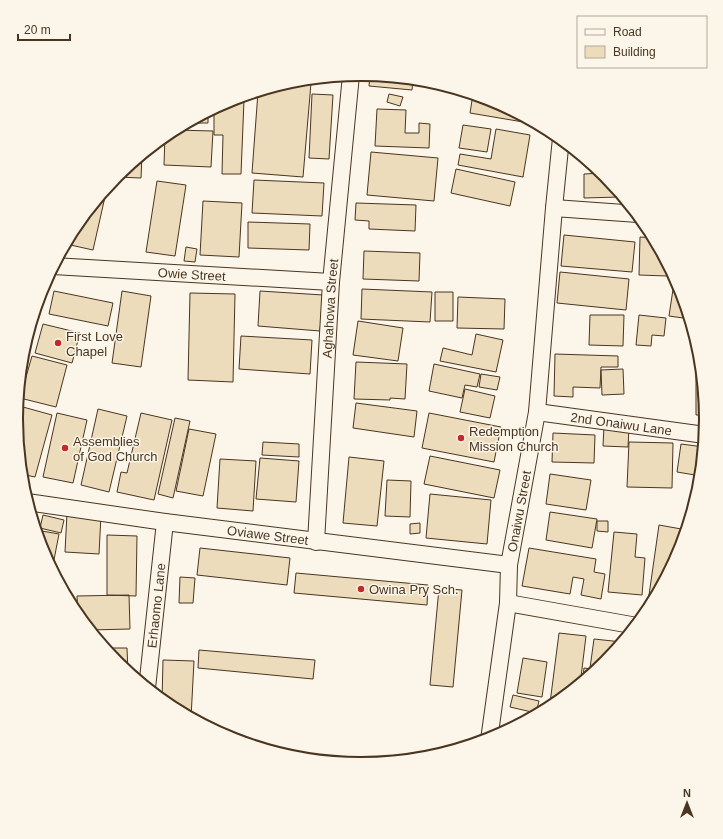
<svg xmlns="http://www.w3.org/2000/svg" width="723" height="839" font-family="Helvetica,sans-serif">
<style>
.building{fill:#ecdcbc;stroke:#4a3520}
.lines{fill:none;stroke-linecap:round;stroke-linejoin:round}
.minor-casing{stroke:#4a3520;stroke-width:18}
.minor{stroke:#fbf6e9;stroke-width:16}
.poi-dot{fill:#c62828;stroke:#fbf6e9;stroke-width:1.5}
.labels{text-anchor:middle;stroke-width:3;stroke-linejoin:round;paint-order:stroke}
.street-label{font-size:13px;fill:#4a3520;stroke:#fbf6e9}
.poi-label{font-size:13px;fill:#4a3520;stroke:#fbf6e9;text-anchor:start}
.rim{fill:none;stroke:#4a3520;stroke-width:2}
</style>
<rect width="100%" height="100%" fill="#fbf6e9"/>
<!-- building -->
<path class="building" d="M370,75L413,79L412,90L369,86Z
M292,81L311,83L303,177L252,173L258,92Z
M312,94L333,95L329,159L309,158Z
M389,94L403,97L400,106L387,102Z
M473,94L494,100L530,120L529,123L470,113Z
M231,100H244L241,174H222L223,135H214V108Z
M377,109L406,110L405,133H419V123L430,124L429,148L375,146Z
M208,112V123H188Z
M463,125L491,129L487,152L459,148Z
M496,129L530,135L523,177L458,165L460,154L491,159Z
M174,130L213,131L211,167L164,165L165,136Z
M371,152L438,158L434,201L367,195Z
M142,155L141,178L116,177L117,175Z
M456,169L515,182L510,206L451,193Z
M603,173L620,193V197L584,198V174Z
M254,180L324,183L322,216L252,213Z
M157,181L186,185L175,256L146,252Z
M107,188L93,250L66,244L74,227Z
M203,201L242,203L239,257L200,255Z
M356,203L416,205L415,231L369,229V221L355,220Z
M248,222L310,224L309,250L248,248Z
M564,235L635,242L632,272L561,266Z
M640,237L654,238L667,261V276L639,275Z
M186,247L197,249L195,262L184,261Z
M364,251L420,253L419,281L363,279Z
M560,272L629,279L626,310L557,303Z
M675,276L681,287L690,319L669,316Z
M362,289L432,292L430,322L361,319Z
M54,291L113,303L108,326L49,314Z
M122,291L151,296L141,367L112,363Z
M260,291L323,295L320,331L258,326Z
M435,292H453V321H435Z
M190,293L235,294L233,382L188,380Z
M458,297L505,299L504,329L457,328Z
M590,315H624L623,346L589,345Z
M639,315L666,318L664,336L652,335L651,346L636,345Z
M358,321L403,328L398,361L353,355Z
M43,324L80,333L72,363L35,353Z
M476,334L503,340L496,372L440,361L443,348L472,355Z
M241,336L312,340L310,374L239,369Z
M696,336L700,352L706,415H696Z
M555,354L618,356V367H601L600,388L573,387V397L554,396Z
M32,356L67,365L56,407L20,398Z
M356,362L407,364L405,399L390,398V400L354,399Z
M434,364L480,374L477,387L465,385L462,398L429,391Z
M623,369L624,394L602,395L601,370Z
M481,374L500,377L497,390L479,387Z
M465,389L495,396L490,418L460,412Z
M356,403L417,411L414,437L353,428Z
M23,407L52,415L35,477L21,474L17,430Z
M98,409L127,416L109,492L81,485Z
M57,413L87,420L73,483L43,477Z
M141,413L172,420L154,500L117,492L121,472L127,473Z
M429,413L501,427L494,462L422,448Z
M175,418L190,421L173,498L158,494Z
M604,426L629,427L628,447L603,446Z
M189,429L216,434L203,496L176,491Z
M553,433L595,435L594,463L552,462Z
M263,442L299,444V457L262,455Z
M629,442L673,443L672,488L627,487Z
M681,444L704,447L701,476L677,472Z
M430,456L500,470L494,498L424,484Z
M349,457L384,461L377,526L343,523Z
M260,458L299,461L296,502L256,499Z
M220,459L256,461L253,511L217,508Z
M550,474L591,480L586,510L546,504Z
M387,480L411,481L410,517L385,516Z
M430,494L491,500L487,544L426,538Z
M550,512L597,519L592,548L546,540Z
M67,513L101,515L99,554L65,552Z
M43,515L64,520L61,533L40,528Z
M597,521H608V532L597,531Z
M420,523V533L410,534V524Z
M659,525L687,530L681,552L654,602H648Z
M36,530L59,534L52,570L42,552Z
M614,532L637,534L635,557L645,558L642,595L608,592Z
M107,535L137,536L136,596L107,595Z
M200,548L290,558L287,585L197,575Z
M529,548L596,559L594,572L605,574L601,599L581,595L584,579L573,577L570,594L522,586Z
M296,573L428,585L427,605L294,593Z
M180,577L195,578L193,603H179Z
M439,588L462,590L453,687L430,685Z
M129,595L130,629L89,630L78,615L77,596Z
M559,633L586,636L580,685L557,704L550,703Z
M594,639L622,642L621,645L606,664L600,669L590,668Z
M104,648H127L128,673L117,664Z
M199,650L315,660L313,679L198,668Z
M523,658L547,662L542,697L517,693Z
M163,660L194,661L191,718L169,707L162,701Z
M584,668L599,670L582,684Z
M513,695L539,701L536,713L510,707Z"/>
<g class="lines">
<defs>
<g id="minor">
<path d="M554,208L638,214"/>
<path id="s1" d="M53,266L331,282"/>
<path id="s2" d="M537,412L705,435"/>
<path id="s3" d="M27,502L165,522L509,565"/>
<path id="s4" d="M316,542L331,282L351,75"/>
<path d="M508,603L637,626"/>
<path id="s5" d="M147,688L165,522"/>
<path id="s6" d="M489,740L508,603L509,565L537,412L554,208L561,138"/>
</g>
</defs>
<!-- minor casing -->
<use href="#minor" class="minor-casing"/>
<!-- minor -->
<use href="#minor" class="minor"/>
</g>
<!-- markers -->
<g class="poi-dot">
<circle cx="58" cy="343" r="4"/>
<circle cx="461" cy="438" r="4"/>
<circle cx="65" cy="448" r="4"/>
<circle cx="361" cy="589" r="4"/>
</g>
<g class="labels">
<!-- street labels -->
<g class="street-label">
<text dy="5" stroke="none"><textPath href="#s1" startOffset="139">Owie Street</textPath></text>
<text dy="5" stroke="none"><textPath href="#s4" startOffset="234">Aghahowa Street</textPath></text>
<text dy="5" stroke="none"><textPath href="#s2" startOffset="85">2nd Onaiwu Lane</textPath></text>
<text dy="5" stroke="none"><textPath href="#s6" startOffset="231">Onaiwu Street</textPath></text>
<text dy="5" stroke="none"><textPath href="#s3" startOffset="243">Oviawe Street</textPath></text>
<text dy="5" stroke="none"><textPath href="#s5" startOffset="83">Erhaomo Lane</textPath></text>
</g>
<!-- poi labels -->
<g class="poi-label">
<text x="66" y="341">First Love<tspan x="66" dy="15">Chapel</tspan></text>
<text x="469" y="436">Redemption<tspan x="469" dy="15">Mission Church</tspan></text>
<text x="73" y="446">Assemblies<tspan x="73" dy="15">of God Church</tspan></text>
<text x="369" y="594">Owina Pry Sch.</text>
</g>
</g>
<!-- crop -->
<path d="M0 0H723V839H0ZM23 419a338 338 0 1 1 676 0a338 338 0 1 1-676 0Z" fill="#fbf6e9" fill-rule="evenodd"/>
<path class="rim" d="M23 419a338 338 0 1 1 676 0a338 338 0 1 1-676 0Z"/>
<!-- legend -->
<rect x="577" y="16" width="130" height="52" fill="#fbf6e9" stroke="#b4a999"/>
<rect x="585" y="29" width="20" height="6" fill="#fbf6e9" stroke="#b4a999"/>
<text x="613" y="36" font-size="12" fill="#4a3520">Road</text>
<rect x="585" y="46" width="20" height="12" fill="#ecdcbc" stroke="#b4a999"/>
<text x="613" y="56" font-size="12" fill="#4a3520">Building</text>
<!-- north arrow -->
<g transform="translate(687 803)" stroke="#fbf6e9" stroke-width="3" paint-order="stroke">
<path d="M0-3L7 15L0 10L-7 15Z" fill="#4a3520"/>
<text y="-6" font-size="11" font-weight="bold" text-anchor="middle" fill="#4a3520">N</text>
</g>
<!-- scale -->
<path d="M18 34v6h52v-6" fill="none" stroke="#4a3520" stroke-width="2"/>
<text x="24" y="34" font-size="12" fill="#4a3520" stroke="#fbf6e9" stroke-width="3" paint-order="stroke">20 m</text>
</svg>
